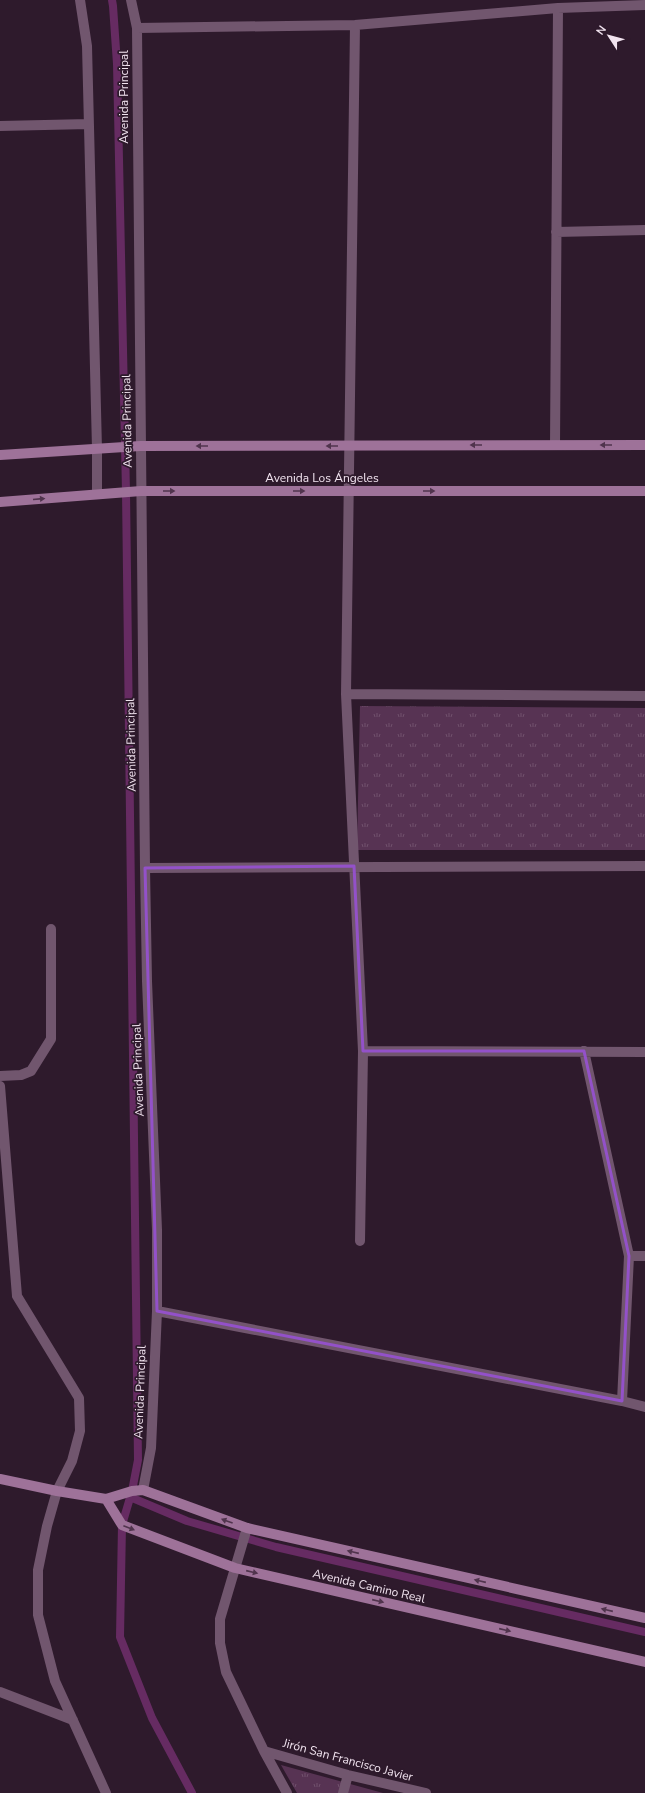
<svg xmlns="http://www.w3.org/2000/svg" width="645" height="1793" font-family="'Nunito Sans',sans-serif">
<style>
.park{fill:url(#park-tufts)}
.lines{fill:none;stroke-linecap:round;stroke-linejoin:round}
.stream{stroke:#662b62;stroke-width:8}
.lane{stroke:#71566e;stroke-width:10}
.street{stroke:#71566e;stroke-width:10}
.secondary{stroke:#9e7299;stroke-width:10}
.oneway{fill:#50344d}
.marked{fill:none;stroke:#9351c9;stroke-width:3;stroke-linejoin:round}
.labels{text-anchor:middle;stroke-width:3.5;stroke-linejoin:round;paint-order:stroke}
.street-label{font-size:12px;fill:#f1e3ef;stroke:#2e1a2c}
</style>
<defs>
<pattern id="park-tufts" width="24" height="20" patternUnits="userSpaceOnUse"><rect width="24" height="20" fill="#573353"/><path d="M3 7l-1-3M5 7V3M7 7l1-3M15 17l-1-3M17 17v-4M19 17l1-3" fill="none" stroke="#70506c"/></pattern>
</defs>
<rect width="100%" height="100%" fill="#2e1a2c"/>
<!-- park -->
<path class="park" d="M360,706L645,708V850H357Z
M281,1765L383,1793H297Z"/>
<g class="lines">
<!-- stream -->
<path class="stream" d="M112,0L113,6L117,64L126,492L138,1460L132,1491L122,1525L120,1637L152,1718L192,1793
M130,1497L187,1521L276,1547L645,1632"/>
<!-- lane -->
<path class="lane" d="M0,1076L21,1075L31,1071L51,1039V929
M0,1086L17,1296L79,1398L80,1431L72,1461L57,1491"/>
<!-- street -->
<path class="street" d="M80,0L87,46L97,449V494
M131,0L137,28L145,868L147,981L157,1230V1311L151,1448L143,1490
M355,25L346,694L363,1051L360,1241
M137,28L355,25L558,8L645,5
M0,126L89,124
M556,232L645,230
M555,445L558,8
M346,694L645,696
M145,868L645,866
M363,1051L645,1052
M584,1051L629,1256L622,1401
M629,1256H645
M157,1311L622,1401L645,1407
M57,1491L47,1526L38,1570V1615L55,1681L106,1793
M247,1528L220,1619V1643L226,1672L264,1751L287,1793
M0,1692L73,1720
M264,1751L348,1775L426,1793
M343,1793L348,1775"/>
<!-- secondary -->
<path class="secondary" d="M0,455L140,446L645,445
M0,502L141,491H645
M0,1479L57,1491L106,1499L132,1491L143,1490L247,1528L645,1618
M106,1499L122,1525L235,1568L645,1662"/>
</g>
<!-- one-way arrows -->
<defs><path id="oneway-solid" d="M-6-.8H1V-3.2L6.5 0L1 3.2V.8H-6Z"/></defs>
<g class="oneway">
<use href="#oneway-solid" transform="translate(476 445) rotate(180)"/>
<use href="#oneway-solid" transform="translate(606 445) rotate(180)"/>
<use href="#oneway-solid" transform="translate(202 446) rotate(180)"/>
<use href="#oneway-solid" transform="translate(332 446) rotate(180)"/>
<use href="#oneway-solid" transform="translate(169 491)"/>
<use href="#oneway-solid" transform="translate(299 491)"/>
<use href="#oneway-solid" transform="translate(429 491)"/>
<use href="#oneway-solid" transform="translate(39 499) rotate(-5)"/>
<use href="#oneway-solid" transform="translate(227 1521) rotate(-160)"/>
<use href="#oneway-solid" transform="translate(129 1528) rotate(21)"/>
<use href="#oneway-solid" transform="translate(353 1552) rotate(-167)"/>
<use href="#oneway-solid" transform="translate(252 1572) rotate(13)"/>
<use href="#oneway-solid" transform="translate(480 1581) rotate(-167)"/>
<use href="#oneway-solid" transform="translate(378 1601) rotate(13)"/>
<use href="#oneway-solid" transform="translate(607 1610) rotate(-167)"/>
<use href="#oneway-solid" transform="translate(505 1630) rotate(13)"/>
</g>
<!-- marked area -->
<path class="marked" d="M354,866L363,1051H584L629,1256L622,1401L157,1311L145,868Z"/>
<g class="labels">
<!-- street labels -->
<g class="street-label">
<text transform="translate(124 97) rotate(-90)" y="4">Avenida Principal</text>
<text transform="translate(127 421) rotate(-91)" y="4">Avenida Principal</text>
<text x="322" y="482">Avenida Los Ángeles</text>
<text transform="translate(131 745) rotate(-91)" y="4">Avenida Principal</text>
<text transform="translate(138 1070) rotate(-92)" y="4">Avenida Principal</text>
<text transform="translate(140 1392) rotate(-88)" y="4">Avenida Principal</text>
<text transform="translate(369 1586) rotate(13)" y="4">Avenida Camino Real</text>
<text transform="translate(348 1760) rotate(15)" y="4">Jirón San Francisco Javier</text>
</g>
</g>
<!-- north arrow -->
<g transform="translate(609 36) rotate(306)" stroke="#2e1a2c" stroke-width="3" paint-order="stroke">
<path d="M0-3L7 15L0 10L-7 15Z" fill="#f1e3ef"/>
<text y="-6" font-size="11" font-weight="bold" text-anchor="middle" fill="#f1e3ef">N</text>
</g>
</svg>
